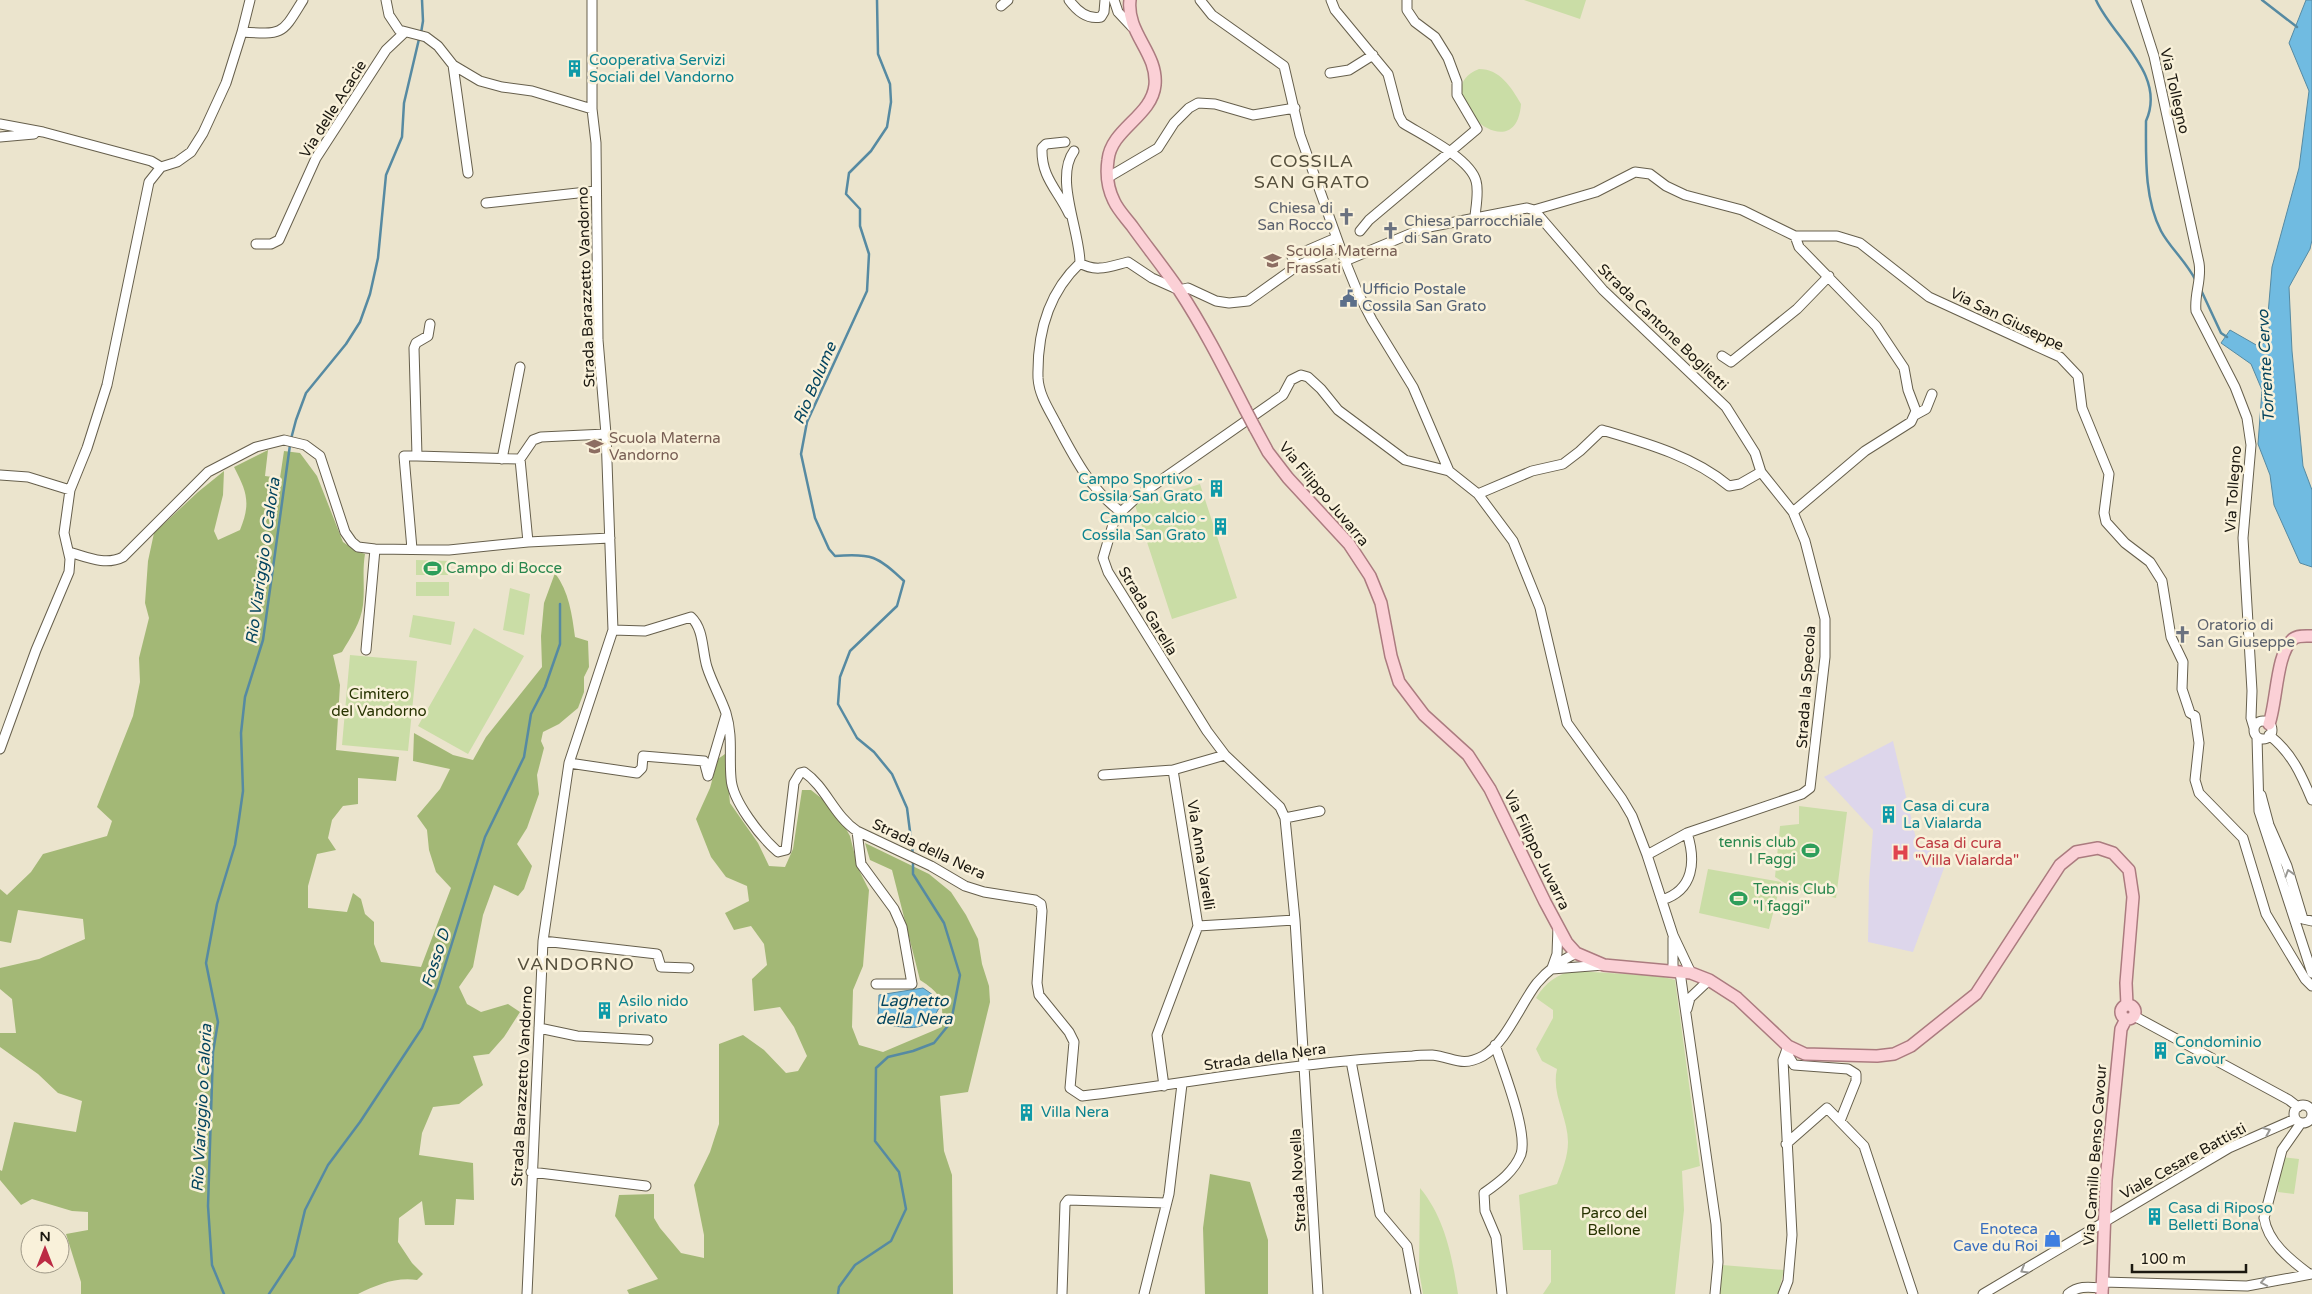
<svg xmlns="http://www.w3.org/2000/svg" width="2312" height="1294" font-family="'Varela Round',sans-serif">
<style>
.medical{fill:#ddd6eb}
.green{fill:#cadda6}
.forest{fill:#a3b876}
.water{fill:#70bbe1;stroke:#568aa2}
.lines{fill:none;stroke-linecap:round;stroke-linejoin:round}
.stream{stroke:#568aa2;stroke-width:2.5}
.minor-casing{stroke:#665f4c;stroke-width:11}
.major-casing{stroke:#ab7b7f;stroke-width:14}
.minor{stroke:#fff;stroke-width:9}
.major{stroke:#fbd0d6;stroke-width:11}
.major-bridge-casing{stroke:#ab7b7f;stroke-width:14;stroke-linecap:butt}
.major-bridge{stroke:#fbd0d6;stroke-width:11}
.oneway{stroke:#989793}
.labels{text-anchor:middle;stroke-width:5;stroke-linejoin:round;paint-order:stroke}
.culture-label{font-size:15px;fill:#0d838f;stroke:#f9f1da;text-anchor:start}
.street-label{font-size:15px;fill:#1b1810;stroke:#f9f1da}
.worship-label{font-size:15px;fill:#5b616d;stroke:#f9f1da;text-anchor:start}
.education-label{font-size:15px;fill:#785e54;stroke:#f9f1da;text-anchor:start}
.service-label{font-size:15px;fill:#4e5e75;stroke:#f9f1da;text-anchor:start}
.leisure-label{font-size:15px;fill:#27864d;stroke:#f9f1da;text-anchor:start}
.park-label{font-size:15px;fill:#273300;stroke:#f9f1da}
.health-label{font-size:15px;fill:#be3a42;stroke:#f9f1da;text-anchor:start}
.shop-label{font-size:15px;fill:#366cbe;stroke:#f9f1da;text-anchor:end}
.water-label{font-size:16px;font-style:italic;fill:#03445e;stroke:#f9f1da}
.quarter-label{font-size:18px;letter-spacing:1px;fill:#56503d;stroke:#f9f1da}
</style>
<rect width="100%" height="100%" fill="#ebe4cd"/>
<!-- medical -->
<path class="medical" d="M1893,741L1917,843L1947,860L1913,952L1868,942L1869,882L1873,830L1824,777Z"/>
<!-- green -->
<path class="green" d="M1524,0H1586L1580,19Z
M1479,69C1500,69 1511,87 1521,104C1516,175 1423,90 1479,69Z
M1200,484L1237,598L1172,619L1135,505Z
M416,560L449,561L448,575H416Z
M416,582H449V596H416Z
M510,588L530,594L524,635L503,630Z
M413,615L455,622L451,645L409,637Z
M474,628L524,656L468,754L418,726Z
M350,655L417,661L408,751L342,745Z
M1799,806L1847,812L1836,898L1796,890L1775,877L1780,826L1799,824Z
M1708,869L1781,882L1769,929L1699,913Z
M1574,971L1660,976L1675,980L1700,1166L1682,1171L1684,1210L1675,1294H1543L1551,1282V1250H1523L1519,1195L1557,1184C1562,1171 1568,1157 1568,1142C1568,1117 1551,1094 1557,1069L1542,1061L1536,1049L1553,1018V1010L1536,998C1546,982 1557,974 1574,971Z
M2282,1157L2299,1159L2294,1194L2278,1192Z
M1420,1188C1445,1218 1452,1256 1458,1294H1423L1419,1271Z
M1722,1265L1784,1270L1778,1294H1719Z"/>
<!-- forest -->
<path class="forest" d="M268,450L265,476L280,478L284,451L300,453L317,476L343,542L356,551L365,554C362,571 365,588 363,605C361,622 351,637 342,652L333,655L340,685L336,750L399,757L396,781L358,778V804L343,806L332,820L328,838L336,850L317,854L308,886V908L347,912L353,893L361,899L365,914L374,922V944L381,962L421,967L451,888L436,872L429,850L427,830L417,816L440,789L450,769L413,761L414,733L453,755L473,760L486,737L542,667L541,636L544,603L555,573C569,592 572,614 575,637L588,641L589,667L584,677V692L578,708L559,724L543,732L541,741L544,748L537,775L539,794L527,828L517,844L532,866L524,889L518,896L494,885L483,915L473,967L459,987L467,1004L481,1012L508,1004L520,1012L504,1037L489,1054L473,1056L483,1085L459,1104L433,1107L422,1133L419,1155L473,1163L474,1200L456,1199L454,1225H425L422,1201L399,1218L398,1242L412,1263L423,1274L417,1280C395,1277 377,1285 358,1294H81V1282L66,1234L88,1230V1212L72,1211L32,1199L21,1205L0,1180V1170L2,1171L14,1122L76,1132L82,1101L58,1093L38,1074L0,1047V1033H16L12,999L0,989V968L39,959L85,939L83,919L18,910L11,943L0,941V889L7,895L31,872L43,854L107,836L112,821L97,807L133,716L140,682L139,658L149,618L145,603L148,561L154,533L198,492L224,471L223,495L214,531L218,540L240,530C251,503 247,492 234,467Z
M725,754L730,803L758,843L769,866L785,867L793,849L802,790H811L835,809L850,836L858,868L869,890L863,966L853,990L852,1027L859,1045L883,1052L942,1027C943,1000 943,995 920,980L892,870L870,860L865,843L929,874L951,892L966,915L978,939L982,964L989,986L990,1002L968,1092L940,1096L944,1151L952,1175L953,1294H629L627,1290L658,1279L615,1216L619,1195L654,1194V1218L660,1228L681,1253L704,1258V1235L694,1185L710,1152L719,1124V1044L743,1035L764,1050L786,1073L798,1071L807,1056L794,1027L780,1007L754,1011L752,979L767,965L764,944L751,926L734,930L725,913L749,901L747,886L726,877L711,857L696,819L710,788L718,759Z
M1210,1174L1250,1182L1268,1240V1294H1205L1203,1228Z"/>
<!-- water -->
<path class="water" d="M2306,0H2312V240L2310,249L2289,287L2292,351L2303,466L2312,490V567L2300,563L2274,505L2270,475L2258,444L2262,390L2251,364L2221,343L2230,330L2258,346L2270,340L2268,314L2272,267L2299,168L2309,91L2289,43Z
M923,988L936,997L939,1008C925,1036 905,1027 878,1023L879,995Z"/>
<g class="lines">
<!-- stream -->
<path class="stream" d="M877,0L878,54L890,84L891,102L887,127L871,151L849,173L846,194L860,209V226L869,254L867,291L807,422L801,454L815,518L829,549L835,556C871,553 878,556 904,581L897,606L850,651L840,677L838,704L857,738L874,752L892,774L907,808L913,855
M2096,0C2113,38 2167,74 2146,121C2146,156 2144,198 2161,231C2170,248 2186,261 2196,281
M2262,0L2297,27
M421,33L423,21L422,0
M2201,290L2221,333L2227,337
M291,439L296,420L306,393L346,344L360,322L370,294L378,258L386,175L402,137L404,103L419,39
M224,1294L212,1265L208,1206L213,1052L218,1022L206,963L217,904L235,845L239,819L243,791L241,733L245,697L263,640L290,445
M269,1294L294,1256L305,1210L328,1165L360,1122L422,1028L438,988L485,837L524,757L531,714L545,687L560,644V604
M838,1294L839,1287L855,1265L891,1241L906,1209L899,1172L875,1141L876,1068L888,1057L913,1051L934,1043L951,1022L960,975L944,923L913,874V861"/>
<defs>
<path id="minor" d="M386,0L389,15L399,30L426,37L438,46L453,65L480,81L502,87L532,91L592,109
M1069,0C1077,11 1087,20 1101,17L1104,12L1105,0
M1114,0L1118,12L1132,27
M1200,0L1212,15L1284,66L1300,135L1345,261L1358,293L1372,320L1413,387L1449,471L1478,494L1513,541L1540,608L1567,723L1622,799L1632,816L1647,855L1673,935L1691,973
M1331,0L1335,10L1388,74L1399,116L1403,123C1422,135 1470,158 1476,181C1479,191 1476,206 1475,216
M2136,0L2154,56L2199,263C2202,280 2194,294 2196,311L2235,387L2247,418L2251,445L2243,538L2252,691L2251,718L2254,728
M1001,6L1008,0
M242,32C284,35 282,34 303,0
M453,65L468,173
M1330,73L1349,70L1373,55
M0,124L43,132L151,161L161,167
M0,137L34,134
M1065,142L1046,144L1042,148C1041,178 1058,190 1069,214
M1074,151C1054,178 1080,231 1080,263
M1107,178L1158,148L1174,123L1189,108L1198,103L1215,104L1253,115L1295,108
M486,203L596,191
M1534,210L1603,290L1726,407L1755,453L1761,472L1793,512L1805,541L1825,619V657L1810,788L1802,794L1687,833L1647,855
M1360,231L1369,220L1477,129L1457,95V82L1448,58L1435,37L1415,22L1407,10V0
M1336,238L1292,257L1297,266L1339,247
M256,244H271L279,240L316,158L386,50L405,32
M1345,261L1424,228L1527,208L1534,210L1596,192L1635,172L1650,174L1666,186L1685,195L1742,210L1795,236H1837L1860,243L1929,297L2060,357L2078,376L2082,408L2109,474L2104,513L2106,522L2125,543L2150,562L2162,581L2171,637L2183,662L2182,689L2190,713L2195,716L2199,743L2195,780L2199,793L2243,838L2266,914L2305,979L2312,986
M1722,356L1731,362L1797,309L1829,276
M1915,415L1926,409L1932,394
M417,456L520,459L533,440L541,437L606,434
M502,459L520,367
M520,459L528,542
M0,475L28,477L70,490
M1478,494L1532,471L1563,464L1580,451L1602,430C1646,443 1693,456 1729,486L1740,484L1761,472
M1121,512C1091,490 1075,459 1058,427C1050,411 1039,396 1038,378C1037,335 1048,293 1080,263C1096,273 1111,266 1128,262L1152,278L1179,290L1188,288L1216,301L1229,303L1248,301L1297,266
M1793,512L1865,451L1911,422L1916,411L1908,390L1904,368L1876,326L1799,247L1795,236
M412,549L404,456H417L414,348L416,343L428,336L430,324
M69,552C87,557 105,566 123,557L208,472L256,447L284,440L305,445L320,456L345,532L352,542L358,547L375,549L449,550L528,542L610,538
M613,630L645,631L691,617C704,629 702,651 707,667C712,683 721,698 726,713C733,736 729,756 731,778C732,801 761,837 778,852L786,850L794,783L800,773L804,772C826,787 834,816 857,831L931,866L965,886L984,892L1035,900L1041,904L1042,911L1037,983L1039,995L1069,1032L1074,1042L1070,1088L1082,1096C1192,1083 1302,1061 1413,1056C1419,1055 1426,1055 1432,1055C1453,1057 1461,1068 1483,1056C1506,1043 1521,1003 1537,983C1548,970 1562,960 1576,953
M366,650L375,549
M2254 730a9 9 0 1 1 18 0a9 9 0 1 1-18 0Z
M2269,735C2292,753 2301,774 2312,800
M2257,737L2259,811L2312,973
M0,749L36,650L69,572L70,559L64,533L70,490L87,448L107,385L149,182L161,167L177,162L191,152L203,133L226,83L242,32L250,0
M569,763L637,773L642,768L643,756L704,761L708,776L726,715
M1103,775L1173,770L1225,755
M2261,795L2269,825L2287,866L2303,919L2312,921
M1285,818L1320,811
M857,831L861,864L894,909L902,927L912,984H876
M1662,900C1694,890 1696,861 1687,833
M1198,926L1295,920
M543,941L657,954L661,967L689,968
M1552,968L1557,954L1558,927
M1552,969L1604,965
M1673,971V938
M1680,972L1716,1224L1718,1262L1715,1294
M1687,1009L1690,998L1709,980
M2134,1016L2289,1100L2298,1107
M539,1028L577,1036L648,1040
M1495,1045C1503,1069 1528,1132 1521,1154C1514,1172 1498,1183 1484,1193L1485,1211L1496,1237L1502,1294
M1788,1049L1789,1057L1794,1065L1848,1069L1856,1074V1081L1840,1121
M1351,1061L1380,1214L1407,1246L1416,1294
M1164,1086L1157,1035L1198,926L1173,770
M2294 1114a9 9 0 1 1 18 0a9 9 0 1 1-18 0Z
M2301,1123L2282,1150L2264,1218C2268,1243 2291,1260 2309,1274
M1786,1144L1827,1108L1864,1146L1913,1294
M531,1172L646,1186
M2103,1282L2247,1286L2312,1274
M527,1294L543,941L569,763L613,630L606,434L598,340L596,143L592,109V0
M1062,1294L1065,1204L1068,1200L1166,1203
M1144,1294L1169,1194L1182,1084
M1318,1294L1295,920L1285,818L1280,807L1225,755L1207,731L1108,572L1103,558L1114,521L1121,512L1137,497L1283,395L1291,380L1301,375L1308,377L1321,389L1338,410L1405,460L1449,471
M1783,1294L1788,1281L1792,1235L1783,1060L1788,1046
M1983,1294L2229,1148L2295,1119
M2068,1294C2079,1285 2089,1287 2103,1288"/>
<path id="major" d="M1130,0C1126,33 1158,53 1155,85C1152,116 1111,129 1108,160C1106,174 1108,189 1114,201C1118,210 1126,218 1132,226C1147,247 1164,268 1179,290C1204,328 1224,368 1245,409
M1255,428L1268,452L1288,478L1349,544L1370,576L1381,603L1391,656L1399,682L1424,715L1468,755L1490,789L1545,902L1567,943L1576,953L1604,965L1691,973L1709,980L1737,998L1788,1046L1805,1054L1877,1056L1894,1054L1911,1046L1976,994L2060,865L2076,852L2098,848L2113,853L2129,870L2133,897L2126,983L2127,1005
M2269,724C2277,702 2276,653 2293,639C2298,635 2306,636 2312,636
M2121 1012a7 7 0 1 1 14 0a7 7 0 1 1-14 0Z
M2102,1294L2106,1180L2121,1029L2126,1019"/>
</defs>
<!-- minor casing -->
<use href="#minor" class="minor-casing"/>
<!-- major casing -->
<use href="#major" class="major-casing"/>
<!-- minor -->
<use href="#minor" class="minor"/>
<!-- major -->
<use href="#major" class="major"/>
<defs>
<path id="major-bridge" d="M1245,409L1255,428"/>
</defs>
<!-- major-bridge casing -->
<use href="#major-bridge" class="major-bridge-casing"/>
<!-- major-bridge -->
<use href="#major-bridge" class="major-bridge"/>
</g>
<!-- one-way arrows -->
<defs><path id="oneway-chevron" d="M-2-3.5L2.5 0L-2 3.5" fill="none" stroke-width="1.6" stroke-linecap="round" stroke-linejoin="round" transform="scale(1.25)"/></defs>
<g class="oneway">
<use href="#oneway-chevron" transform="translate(2289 873) rotate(-107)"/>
<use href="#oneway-chevron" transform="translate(2267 1131) rotate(-23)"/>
<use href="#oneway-chevron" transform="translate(2024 1270) rotate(150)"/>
<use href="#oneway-chevron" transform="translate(2264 1282) rotate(169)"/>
</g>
<!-- icons -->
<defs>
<symbol id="building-bare" viewBox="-9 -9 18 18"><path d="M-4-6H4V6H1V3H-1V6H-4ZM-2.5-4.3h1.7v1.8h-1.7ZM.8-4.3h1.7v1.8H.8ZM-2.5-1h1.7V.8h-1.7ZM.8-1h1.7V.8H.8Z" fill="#0f9aa8" stroke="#f9f1da" stroke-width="2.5" paint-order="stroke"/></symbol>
<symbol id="church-bare" viewBox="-9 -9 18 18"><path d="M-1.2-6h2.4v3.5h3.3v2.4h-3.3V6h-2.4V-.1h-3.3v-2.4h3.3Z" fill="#6b7280" stroke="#f9f1da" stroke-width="2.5" paint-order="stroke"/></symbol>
<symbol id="school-bare" viewBox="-9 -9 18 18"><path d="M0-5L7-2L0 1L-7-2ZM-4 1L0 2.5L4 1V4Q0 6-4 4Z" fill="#8d6e63" stroke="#f9f1da" stroke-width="2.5" paint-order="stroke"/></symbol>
<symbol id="civic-bare" viewBox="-9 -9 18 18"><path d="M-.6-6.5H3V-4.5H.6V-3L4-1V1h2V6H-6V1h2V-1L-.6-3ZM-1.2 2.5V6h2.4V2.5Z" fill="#5c6f8a" stroke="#f9f1da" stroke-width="2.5" paint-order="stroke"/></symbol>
<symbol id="stadium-bare" viewBox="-9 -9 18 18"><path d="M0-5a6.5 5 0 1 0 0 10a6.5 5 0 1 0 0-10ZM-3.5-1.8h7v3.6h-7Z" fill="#2e9e5b" stroke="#f9f1da" stroke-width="2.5" paint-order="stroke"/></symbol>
<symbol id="hospital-bare" viewBox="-9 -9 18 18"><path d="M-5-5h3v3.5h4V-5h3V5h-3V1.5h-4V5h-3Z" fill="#e0444e" stroke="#f9f1da" stroke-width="2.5" paint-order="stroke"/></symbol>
<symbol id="shop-bare" viewBox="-9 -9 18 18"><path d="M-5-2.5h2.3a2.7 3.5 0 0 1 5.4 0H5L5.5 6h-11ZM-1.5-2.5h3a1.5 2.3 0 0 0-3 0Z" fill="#3f7fe0" stroke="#f9f1da" stroke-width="2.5" paint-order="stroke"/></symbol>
</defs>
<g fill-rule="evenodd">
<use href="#building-bare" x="562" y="56" width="25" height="25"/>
<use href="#church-bare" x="1334" y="204" width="25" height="25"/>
<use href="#church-bare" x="1378" y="218" width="25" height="25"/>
<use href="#school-bare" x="1260" y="248" width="25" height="25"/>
<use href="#civic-bare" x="1336" y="286" width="25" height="25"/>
<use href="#school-bare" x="582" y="434" width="25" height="25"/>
<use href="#building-bare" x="1204" y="476" width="25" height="25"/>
<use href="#building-bare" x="1208" y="514" width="25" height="25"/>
<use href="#stadium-bare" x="420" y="556" width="25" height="25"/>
<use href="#church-bare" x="2170" y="622" width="25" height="25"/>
<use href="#building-bare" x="1876" y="802" width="25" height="25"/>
<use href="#stadium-bare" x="1798" y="838" width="25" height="25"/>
<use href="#hospital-bare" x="1888" y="840" width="25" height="25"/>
<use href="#stadium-bare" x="1726" y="886" width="25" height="25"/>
<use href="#building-bare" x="592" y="998" width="25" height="25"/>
<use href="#building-bare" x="2148" y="1038" width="25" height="25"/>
<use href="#building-bare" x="1014" y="1100" width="25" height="25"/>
<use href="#building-bare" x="2142" y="1204" width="25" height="25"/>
<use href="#shop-bare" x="2040" y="1226" width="25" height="25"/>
</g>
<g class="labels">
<!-- culture labels -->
<g class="culture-label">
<text x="589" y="65">Cooperativa Servizi<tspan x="589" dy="17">Sociali del Vandorno</tspan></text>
<text x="1203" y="484" text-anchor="end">Campo Sportivo -<tspan x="1203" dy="17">Cossila San Grato</tspan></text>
<text x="1206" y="523" text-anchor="end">Campo calcio -<tspan x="1206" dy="17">Cossila San Grato</tspan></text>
<text x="1903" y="811">Casa di cura<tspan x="1903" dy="17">La Vialarda</tspan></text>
<text x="618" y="1006">Asilo nido<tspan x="618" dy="17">privato</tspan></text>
<text x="2175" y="1047">Condominio<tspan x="2175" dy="17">Cavour</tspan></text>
<text x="1041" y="1117">Villa Nera</text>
<text x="2168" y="1213">Casa di Riposo<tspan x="2168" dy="17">Belletti Bona</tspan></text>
</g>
<!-- street labels -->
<g class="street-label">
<text transform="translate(2175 91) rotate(77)" y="5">Via Tollegno</text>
<text transform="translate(333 109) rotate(-58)" y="5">Via delle Acacie</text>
<text transform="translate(586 287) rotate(-92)" y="5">Strada Barazzetto Vandorno</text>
<text transform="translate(2007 319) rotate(26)" y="5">Via San Giuseppe</text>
<text transform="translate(1663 327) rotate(44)" y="5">Strada Cantone Boglietti</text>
<text transform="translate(2233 489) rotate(-86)" y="5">Via Tollegno</text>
<text transform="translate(1324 494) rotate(50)" y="5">Via Filippo Juvarra</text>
<text transform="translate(1148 611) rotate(59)" y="5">Strada Garella</text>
<text transform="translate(1806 687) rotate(-86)" y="5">Strada la Specola</text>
<text transform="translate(929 849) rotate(25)" y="5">Strada della Nera</text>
<text transform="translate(1537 850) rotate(64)" y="5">Via Filippo Juvarra</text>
<text transform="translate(1201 855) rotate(81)" y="5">Via Anna Varelli</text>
<text transform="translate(1265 1057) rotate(-8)" y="5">Strada della Nera</text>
<text transform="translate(522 1086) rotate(-87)" y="5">Strada Barazzetto Vandorno</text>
<text transform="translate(2095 1155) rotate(-86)" y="5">Via Camillo Benso Cavour</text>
<text transform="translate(2183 1161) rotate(-29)" y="5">Viale Cesare Battisti</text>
<text transform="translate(1298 1180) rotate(-93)" y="5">Strada Novella</text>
</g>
<!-- worship labels -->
<g class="worship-label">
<text x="1333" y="213" text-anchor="end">Chiesa di<tspan x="1333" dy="17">San Rocco</tspan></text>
<text x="1404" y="226">Chiesa parrocchiale<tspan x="1404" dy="17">di San Grato</tspan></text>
<text x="2197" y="630">Oratorio di<tspan x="2197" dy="17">San Giuseppe</tspan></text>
</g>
<!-- education labels -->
<g class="education-label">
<text x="1286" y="256">Scuola Materna<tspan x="1286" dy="17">Frassati</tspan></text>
<text x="609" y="443">Scuola Materna<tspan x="609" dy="17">Vandorno</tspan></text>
</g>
<!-- service labels -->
<g class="service-label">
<text x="1362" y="294">Ufficio Postale<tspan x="1362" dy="17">Cossila San Grato</tspan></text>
</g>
<!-- leisure labels -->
<g class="leisure-label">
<text x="446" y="573">Campo di Bocce</text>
<text x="1796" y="847" text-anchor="end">tennis club<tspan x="1796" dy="17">I Faggi</tspan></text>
<text x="1753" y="894">Tennis Club<tspan x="1753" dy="17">"I faggi"</tspan></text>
</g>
<!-- park labels -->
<g class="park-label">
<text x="379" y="699">Cimitero<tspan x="379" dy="17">del Vandorno</tspan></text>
<text x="1614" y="1218">Parco del<tspan x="1614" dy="17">Bellone</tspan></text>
</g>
<!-- health labels -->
<g class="health-label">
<text x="1915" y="848">Casa di cura<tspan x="1915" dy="17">"Villa Vialarda"</tspan></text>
</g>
<!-- shop labels -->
<g class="shop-label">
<text x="2038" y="1234">Enoteca<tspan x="2038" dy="17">Cave du Roi</tspan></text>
</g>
<!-- water labels -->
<g class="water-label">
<text transform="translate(2265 366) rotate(-93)" y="6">Torrente Cervo</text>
<text transform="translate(814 383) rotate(-67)" y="6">Rio Bolume</text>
<text transform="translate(262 561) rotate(-82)" y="6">Rio Viariggio o Caloria</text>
<text transform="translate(435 958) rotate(-72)" y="6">Fosso D</text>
<text x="914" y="1006">Laghetto<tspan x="914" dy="18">della Nera</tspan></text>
<text transform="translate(201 1108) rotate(-87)" y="6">Rio Viariggio o Caloria</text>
</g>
<!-- quarter labels -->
<g class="quarter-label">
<text x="1312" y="167">COSSILA<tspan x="1312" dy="21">SAN GRATO</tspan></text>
<text x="576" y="970">VANDORNO</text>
</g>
</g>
<!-- north arrow -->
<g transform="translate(45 1249)"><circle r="24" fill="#f9f1da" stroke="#a09a89"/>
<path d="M0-4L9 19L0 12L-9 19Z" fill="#bc2b44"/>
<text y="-8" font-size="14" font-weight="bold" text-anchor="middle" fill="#1b1810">N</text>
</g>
<!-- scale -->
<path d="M2132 1264v8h114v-8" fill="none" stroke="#1b1810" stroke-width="2.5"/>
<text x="2140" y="1264" font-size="15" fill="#1b1810" stroke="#f9f1da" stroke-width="4" paint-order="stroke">100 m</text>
</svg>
